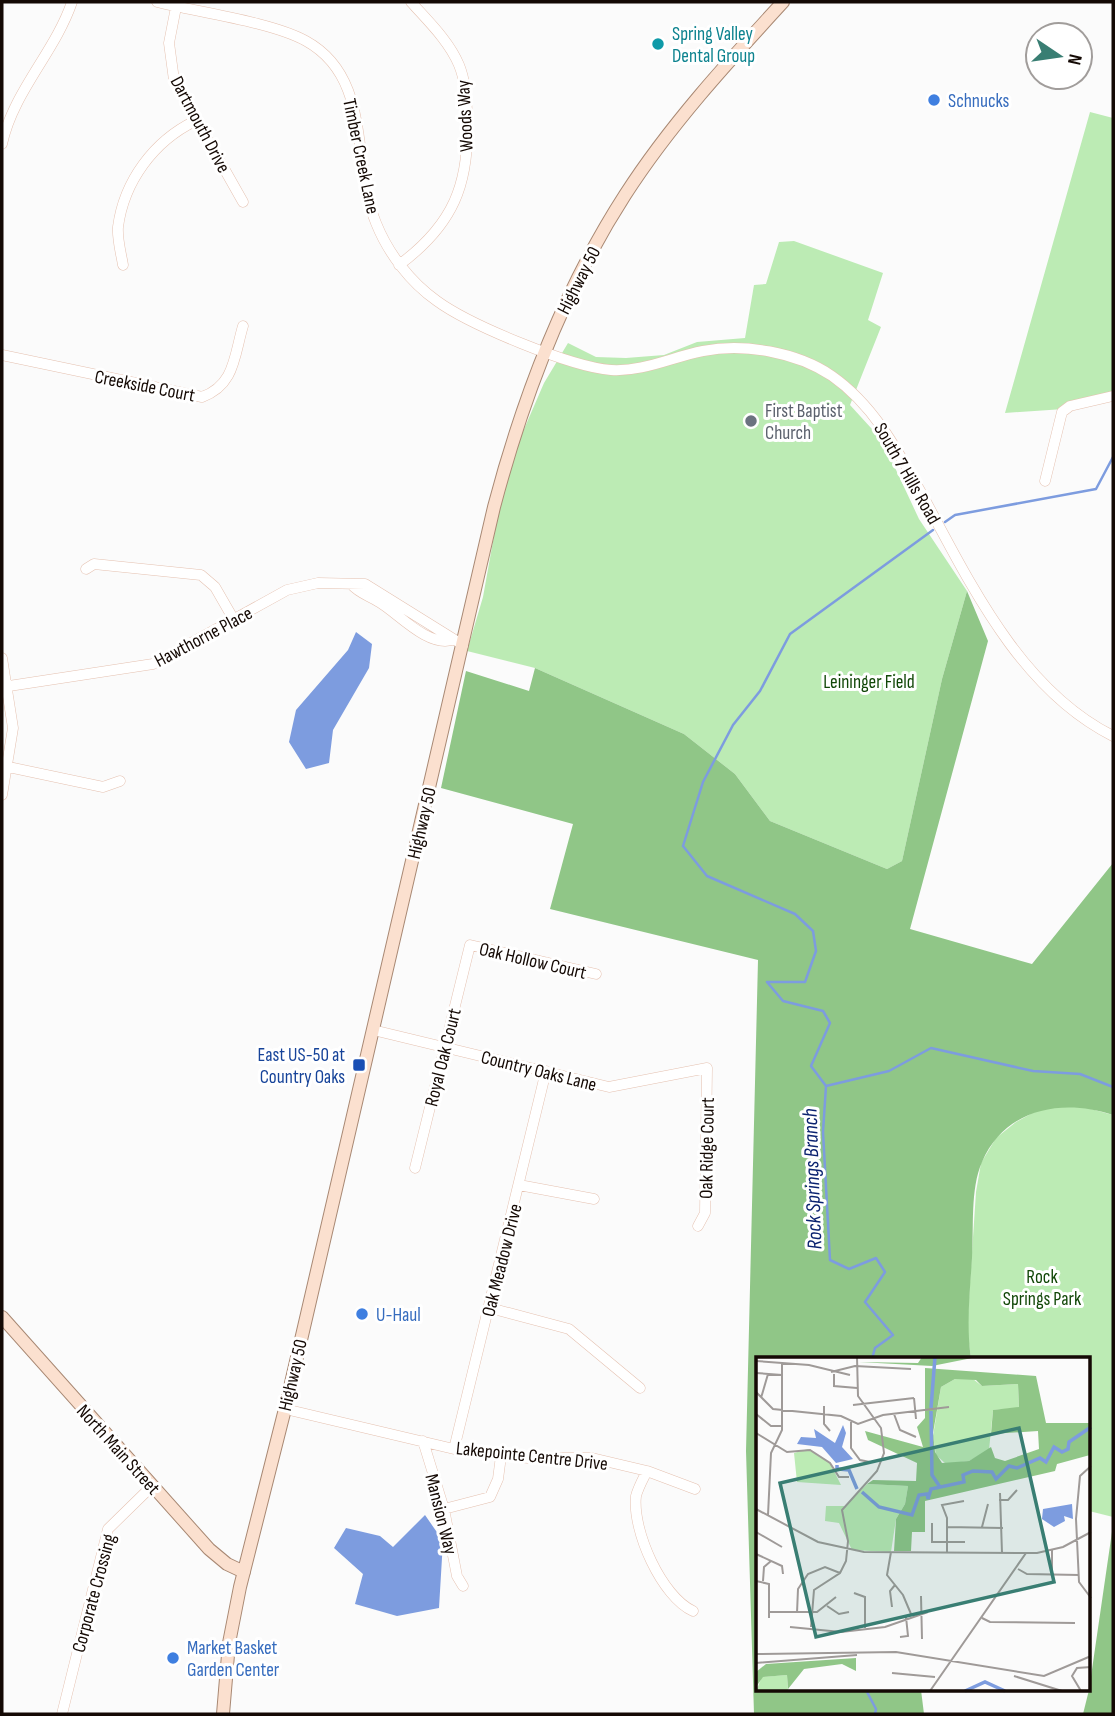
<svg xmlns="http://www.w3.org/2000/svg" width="1115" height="1716" font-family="'Sofia Sans Condensed',sans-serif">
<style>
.green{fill:#bcebb4}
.forest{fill:#90c687}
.water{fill:#7d9cdf}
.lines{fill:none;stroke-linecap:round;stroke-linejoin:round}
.stream{stroke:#7d9cdf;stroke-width:2.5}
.minor-casing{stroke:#e5c1b0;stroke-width:11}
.major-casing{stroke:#a88873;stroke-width:14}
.minor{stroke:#fff;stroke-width:10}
.major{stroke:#fbe0cf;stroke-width:12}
.culture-dot{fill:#0f9aa8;stroke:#fff;stroke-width:2.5}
.shop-dot{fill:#3f7fe0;stroke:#fff;stroke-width:2.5}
.worship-dot{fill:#6b7280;stroke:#fff;stroke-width:2.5}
.transit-dot{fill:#1a4fb4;stroke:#fff;stroke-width:2.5}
.labels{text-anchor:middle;stroke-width:6;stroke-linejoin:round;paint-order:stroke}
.culture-label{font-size:19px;fill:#0d838f;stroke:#fff;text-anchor:start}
.shop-label{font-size:19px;fill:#366cbe;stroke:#fff;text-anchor:start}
.street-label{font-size:19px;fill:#140904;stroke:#fff}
.worship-label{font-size:19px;fill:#5b616d;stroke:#fff;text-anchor:start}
.park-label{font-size:19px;fill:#114707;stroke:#fff}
.transit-label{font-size:19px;fill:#164399;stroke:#fff;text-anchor:end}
.water-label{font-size:21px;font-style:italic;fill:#0a226f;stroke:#fff}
.inset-river{fill:none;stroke:#7d9cdf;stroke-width:3.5}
.inset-road{fill:none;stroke:#9f9a98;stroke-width:2}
.view{fill:#397e73;fill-opacity:0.15;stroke:#397e73;stroke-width:3.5}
.inset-edge{fill:none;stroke:#140904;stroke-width:3.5}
</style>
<rect width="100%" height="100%" fill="#fbfbfb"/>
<!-- green -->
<path class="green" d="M1090,112L1113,118V396L1064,409L1005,413Z
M794,241L883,273L868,320L881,327L850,405L882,440L919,519L967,591L942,679L902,861L887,869L770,821L735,774L684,734L535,668L467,651L483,597L501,497L518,443L544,383L568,343L596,357L626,358L664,355L697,342L745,338L754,285L766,284L779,242Z
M1056,1106H1080L1113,1115V1517L1089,1511V1359H971L967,1328L976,1192L981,1163L996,1138L1016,1122L1038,1110Z"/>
<!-- forest -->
<path class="forest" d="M967,591L988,641L910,929L1032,964L1113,863V1115C1063,1098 1005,1108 982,1162C970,1189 974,1228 972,1258C970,1292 966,1325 971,1359H758V1690H921L924,1714H754L746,1451L758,960L550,909L573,824L441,788L466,671L529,691L535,668L684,734L735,774L770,821L887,869L902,861L942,679Z
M1113,1525V1714H1083L1089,1690Z"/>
<!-- water -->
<path class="water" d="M356,632L372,644L369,668L333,730L329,763L306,769L289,742L296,710L348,650Z
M425,1515L443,1541L439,1608L397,1616L355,1604L363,1574L334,1548L346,1528L380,1536L393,1547Z"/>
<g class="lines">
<!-- stream -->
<path class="stream" d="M945,522L955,515L1096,489L1113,457
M826,1086L811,1066L830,1023L823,1011L783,1001L767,982H805L816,951L813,931L795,914L707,876L683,846L703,782L733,725L760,691L790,634L933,530
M826,1086L823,1132L830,1260L849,1269L876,1258L885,1272L865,1302L893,1335L875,1348L872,1359
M826,1086L889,1071L931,1048L1033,1071L1080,1074L1113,1087
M866,1690L876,1709L875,1714"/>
<defs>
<path id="minor" d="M157,2C197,12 272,22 306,41C373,78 351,163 376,223C388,253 410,282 437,301C470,325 571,367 611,370C643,372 672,357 703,351C744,343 797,352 832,376C875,406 899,453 924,498C971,585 1021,690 1113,736
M177,2L169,43L174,80L243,202
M2,144C13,92 55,52 72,2
M123,265C121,253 117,239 118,227C124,181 154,141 195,121
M399,265C453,225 470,184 467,118C467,100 466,82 459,65C449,41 428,21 411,2
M2,355L202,397C235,385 234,356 243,326
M1045,481L1062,412L1070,406L1113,396
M86,569L94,564L201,575L215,587L234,620
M351,584C360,594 368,595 379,602C398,613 427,647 452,640
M2,658L13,728L2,795
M9,686L153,664L287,590L318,583L365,584L463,645
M4,766L103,787L120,781
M373,1030L609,1087L707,1068L705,1213L698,1226
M415,1168L470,945L596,974
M519,1185L594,1199
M490,1308L569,1329L640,1388
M285,1409L454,1449L528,1458H592L647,1471L695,1489
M423,1441L444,1509L457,1576L463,1586
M454,1449L546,1071
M647,1471C643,1479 638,1488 636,1496C632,1531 662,1597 693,1611
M444,1509L490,1497L498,1479L501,1456
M62,1714L108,1529L152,1486"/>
<path id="major" d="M2,1317L209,1549L227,1564L244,1572
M223,1714L229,1643L240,1587L285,1409L494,507C523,397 563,291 625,195C670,125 727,63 783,2"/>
</defs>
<!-- minor casing -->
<use href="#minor" class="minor-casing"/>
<!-- major casing -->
<use href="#major" class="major-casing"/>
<!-- minor -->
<use href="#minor" class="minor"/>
<!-- major -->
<use href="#major" class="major"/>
</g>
<!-- markers -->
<circle class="culture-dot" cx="658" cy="44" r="7"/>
<g class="shop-dot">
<circle cx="934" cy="100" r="7"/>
<circle cx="362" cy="1314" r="7"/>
<circle cx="173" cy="1658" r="7"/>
</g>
<circle class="worship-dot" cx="751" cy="421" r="7"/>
<rect class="transit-dot" x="352" y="1058" width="14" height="14" rx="3.5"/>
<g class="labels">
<!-- culture labels -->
<g class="culture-label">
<text x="672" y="40">Spring Valley<tspan x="672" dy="22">Dental Group</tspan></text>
</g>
<!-- shop labels -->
<g class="shop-label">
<text x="948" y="107">Schnucks</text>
<text x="376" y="1321">U-Haul</text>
<text x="187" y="1654">Market Basket<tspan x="187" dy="22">Garden Center</tspan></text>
</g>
<!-- street labels -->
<g class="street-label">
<text transform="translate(464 116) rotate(-93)" y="7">Woods Way</text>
<text transform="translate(201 124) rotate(62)" y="7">Dartmouth Drive</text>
<text transform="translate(362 156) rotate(78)" y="7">Timber Creek Lane</text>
<text transform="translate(578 280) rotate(-63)" y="7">Highway 50</text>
<text transform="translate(145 385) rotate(11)" y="7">Creekside Court</text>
<text transform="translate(908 473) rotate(60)" y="7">South 7 Hills Road</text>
<text transform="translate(203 636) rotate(-28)" y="7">Hawthorne Place</text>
<text transform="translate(421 823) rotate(-77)" y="7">Highway 50</text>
<text transform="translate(533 960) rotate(13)" y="7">Oak Hollow Court</text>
<text transform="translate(442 1057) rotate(-76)" y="7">Royal Oak Court</text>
<text transform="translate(539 1070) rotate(14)" y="7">Country Oaks Lane</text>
<text transform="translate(706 1148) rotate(-89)" y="7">Oak Ridge Court</text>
<text transform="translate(501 1260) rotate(-76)" y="7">Oak Meadow Drive</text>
<text transform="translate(292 1375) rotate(-77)" y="7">Highway 50</text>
<text transform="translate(119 1449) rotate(48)" y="7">North Main Street</text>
<text transform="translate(532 1455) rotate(6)" y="7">Lakepointe Centre Drive</text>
<text transform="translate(442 1514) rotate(76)" y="7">Mansion Way</text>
<text transform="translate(93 1593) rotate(-75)" y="7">Corporate Crossing</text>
</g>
<!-- worship labels -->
<g class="worship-label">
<text x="765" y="417">First Baptist<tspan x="765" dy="22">Church</tspan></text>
</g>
<!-- park labels -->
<g class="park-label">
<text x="869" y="688">Leininger Field</text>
<text x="1042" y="1283">Rock<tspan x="1042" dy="22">Springs Park</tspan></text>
</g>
<!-- transit labels -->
<g class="transit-label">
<text x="345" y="1061">East US-50 at<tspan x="345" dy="22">Country Oaks</tspan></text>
</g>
<!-- water labels -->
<g class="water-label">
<text transform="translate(812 1179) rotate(-92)" y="7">Rock Springs Branch</text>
</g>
</g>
<!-- overview -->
<g transform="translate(756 1357)">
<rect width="334" height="334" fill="#fbfbfb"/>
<path d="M199,22H217L226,29L262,27L263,51L237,53L233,93L213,104L190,107L180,98L177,79L185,30ZM52,92L74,106L85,128L41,125L38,96ZM111,127L152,129L149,147L140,162L135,195L96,193L83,166L69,164L70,149H89ZM31,318L32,334H0L6,320Z" fill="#bcebb4"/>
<path d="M166,0H221L176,9L103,5L162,6ZM169,11L280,19L290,66H334V98L301,107L299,114L169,144V175H156L155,194H138L140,162L149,147L152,129L111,127L117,123L160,124L161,106L112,83L109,74L167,90L161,70L169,61ZM199,22L220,23L226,29L262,27L263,50L237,53L235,77L282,74L283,92L249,104L239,101L235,90L213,104L186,106L179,95L177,76L185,30ZM100,301V314L86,307L48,312L32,332L31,318L7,320L0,330V315L10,307Z" fill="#90c687" fill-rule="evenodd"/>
<path d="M87,68L90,76L86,90L97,102L80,106L66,90L41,87L45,80L60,81L58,72L79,86ZM316,147L317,162L308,159L309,164L298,170L286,162L287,152Z" fill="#7d9cdf"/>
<path class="inset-river" d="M175,51L179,0M175,54L176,118L184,130M81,108V112L93,113L101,132M106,135L123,150L156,158L163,138L171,137L172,142L175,132L208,125L207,118L217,114L236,115L240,122L253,109L261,111L284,101L290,105L298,90L306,95L312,92L313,85L335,70M209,334L229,325L249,334"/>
<path class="inset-road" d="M0,4L53,8L94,18M75,15L99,9L155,12M0,16L26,18M78,17V29L101,31M0,35L17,52L85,59L102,67L127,58L193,50M5,41L12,17M158,41L160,62M97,48L158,41M68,49V67L74,74M0,57L15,69H26M138,57L144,73L160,80M95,65V91L104,103L114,105M0,76L31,95L54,93L74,106L83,120H93M335,109L324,119L320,162L323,225L335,241M244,136L246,196M243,143H252L261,133M0,152L62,185L108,195L281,196L307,190L335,175M12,158L15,96L26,73V6M176,166V185H209M191,170L247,171M226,170L232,147M0,175L26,190M135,195L131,218L147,238L155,257M191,196V161L186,148L208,144M0,197L26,209L27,217M262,212L271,217L323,218M296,217V193M0,224L13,227V261M7,224L8,210L15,204M98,236L109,240V271M165,239L166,282M71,249L83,257L93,255M136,250L134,234L139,228M13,255H61L80,240M41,256L42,232L52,217L69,210L84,216M226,261L234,265L319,266M34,270L85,275L129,270L172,255M55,270L58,233L84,216L90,204L92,184L86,153L121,114L128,96L125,71L102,39L101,0M144,280L152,279L150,260M0,297L140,295L288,319L335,299M0,306L101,298M136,316L179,320M258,319L306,334M174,334L270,196M325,334L316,319L321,311L335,310"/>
<path class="view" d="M263,71L298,225L60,280L24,126Z"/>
<rect width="334" height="334" class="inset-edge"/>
</g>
<!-- border -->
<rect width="1115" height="1716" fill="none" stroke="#140904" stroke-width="7"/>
<!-- north arrow -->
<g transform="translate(1059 56) rotate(103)"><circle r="33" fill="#ffffff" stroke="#a19d9b" stroke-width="2"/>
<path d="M0-5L12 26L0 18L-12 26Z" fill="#397e73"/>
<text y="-10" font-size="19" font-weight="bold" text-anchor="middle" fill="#140904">N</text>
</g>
</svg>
